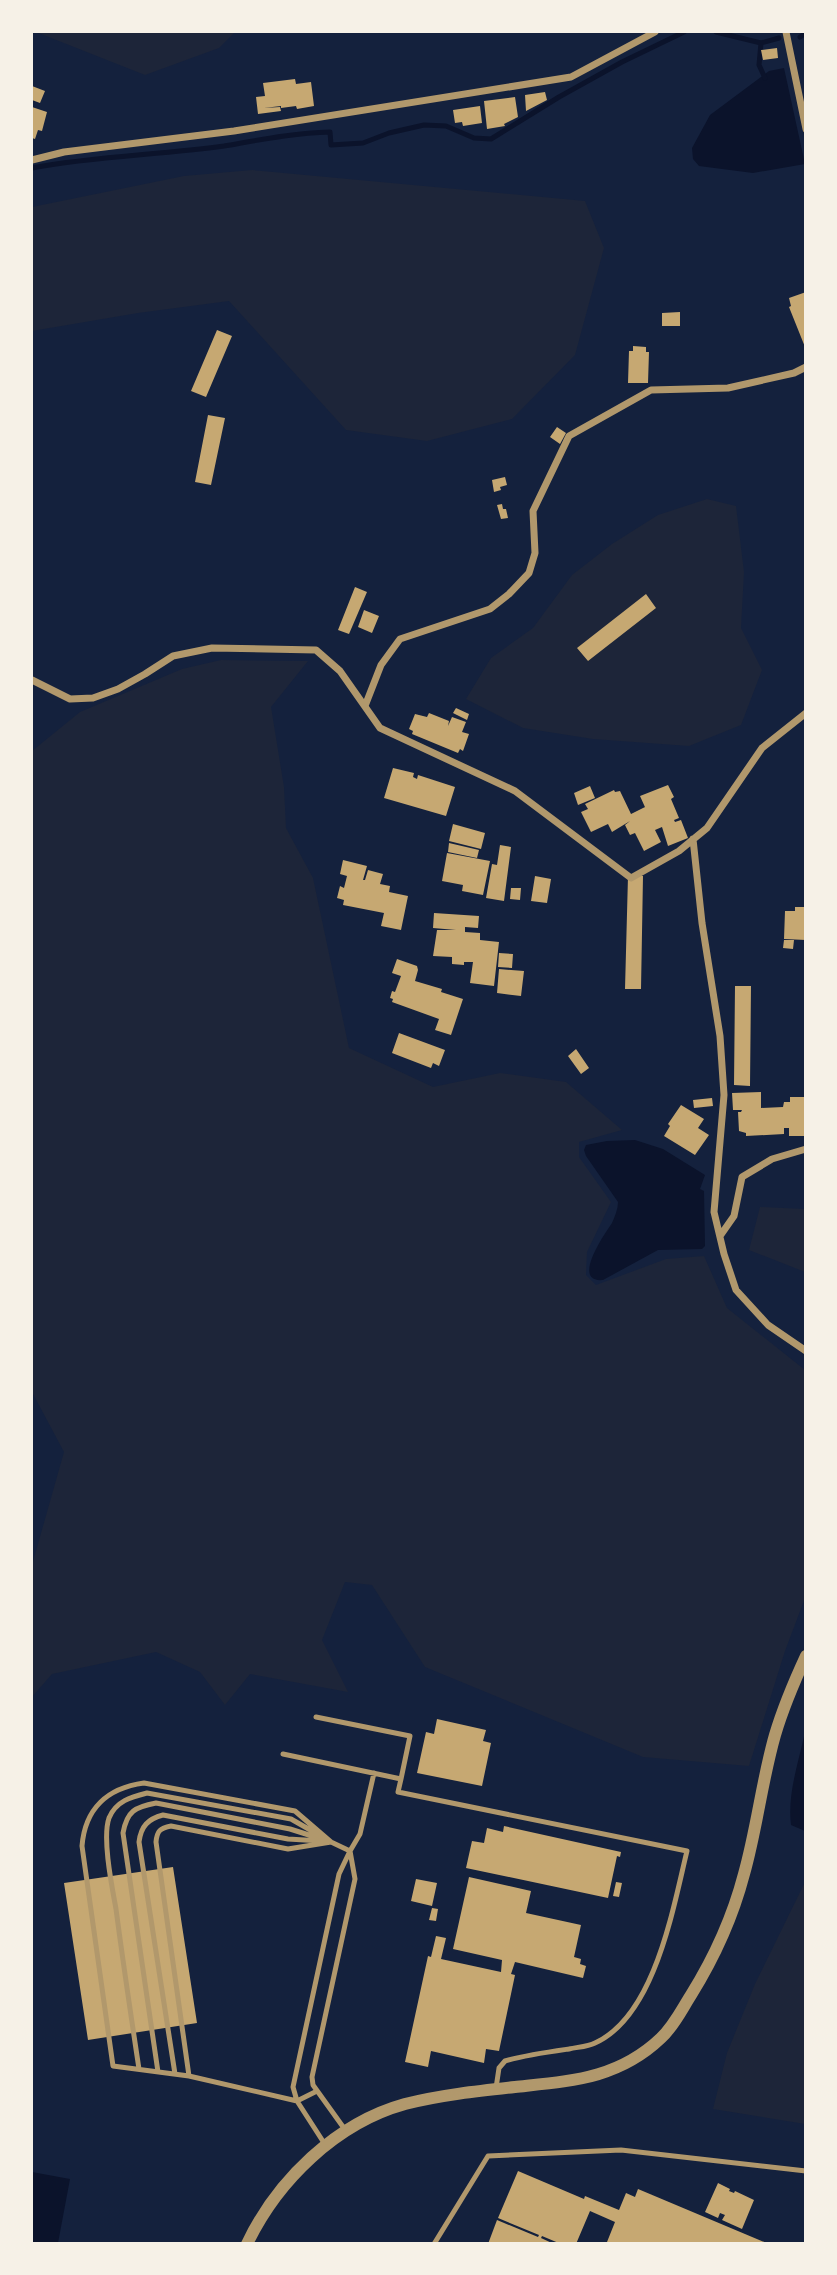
<svg xmlns="http://www.w3.org/2000/svg" width="837" height="2275" font-family="'Fira Sans Condensed',sans-serif">
<style>
.green{fill:#1d2539}
.water{fill:#0b132b}
.lines{fill:none;stroke-linecap:round;stroke-linejoin:round}
.stream{stroke:#0b132b;stroke-width:5}
.building{fill:#c6a872}
.service{stroke:#b1986c;stroke-width:5}
.minor{stroke:#b1986c;stroke-width:7}
.tertiary{stroke:#b1986c;stroke-width:12}
</style>
<rect width="100%" height="100%" fill="#14213d"/>
<!-- green -->
<path class="green" d="M36,32H235L219,48L145,75Z
M252,170L585,201L604,248L575,355L512,419L427,441L346,430L229,301L138,313L32,331V207L184,176Z
M707,499L736,506L744,572L741,628L762,670L741,725L689,746L593,739L523,728L466,699L491,658L533,628L572,575L612,544L658,515Z
M221,660L308,661L271,707L284,787L286,828L313,878L349,1048L433,1087L500,1073L566,1082L622,1130L579,1142V1157L611,1202L587,1252L586,1275L596,1285L666,1259L704,1256L727,1308L805,1370V1598L785,1651L749,1766L643,1757L425,1667L372,1585L345,1582L322,1640L348,1692L250,1674L225,1705L200,1672L156,1652L52,1674L32,1697V1565L64,1452L32,1392V751L80,712L182,669Z
M760,1207L805,1209V1272L749,1250Z
M805,1882V2124L713,2109L727,2053L755,1984Z"/>
<!-- water -->
<path class="water" d="M784,68L805,164L753,173L699,166L693,159L692,148L710,115L769,71Z
M635,1140L663,1149L705,1175L700,1189L704,1191L705,1246L702,1249L658,1250L603,1280C570,1283 606,1232 612,1223C615,1216 618,1209 618,1202L586,1156L584,1150L586,1145L607,1141Z
M805,1732V1831L791,1825C787,1794 799,1761 805,1732Z
M32,2172L70,2179L58,2243H32Z"/>
<g class="lines">
<!-- stream -->
<path class="stream" d="M716,32L761,43L779,38
M800,37L806,33
M761,43L759,65L765,78
M32,168C95,156 160,155 224,146C259,140 293,133 330,132L331,145L363,143L389,133L424,125L446,126L474,138L491,139L559,97L622,62L684,32"/>
</g>
<!-- building -->
<path class="building" d="M777,48L778,58L763,60L761,50Z
M295,79L296,84L311,82L314,106L297,109L296,106L281,108V106L264,108L280,107L281,111L258,114L256,97L265,96L263,83Z
M32,86L45,91L40,103L32,100Z
M545,92L547,100L526,111L525,95Z
M515,97L518,117L504,124L505,126L487,129L484,101Z
M480,106L482,123L463,126L462,122L455,123L453,110Z
M32,107L47,112L42,131L38,130L35,139L32,138Z
M806,292V347H805L789,307L791,306L789,298Z
M680,312V326H662V313Z
M217,330L232,336L206,397L191,391Z
M633,346L646,347V352H649L648,383H628L629,351H633Z
M208,415L225,418L211,485L195,482Z
M557,427L566,433L560,444L550,437Z
M505,477L507,485L500,487L501,490L494,492L492,480Z
M502,504L503,509H506L508,518L501,519L497,505Z
M355,587L367,592L349,634L338,630Z
M646,594L656,608L588,661L577,648Z
M364,610L379,616L372,633L358,627Z
M456,708L469,714L467,720L453,713Z
M429,713L449,721L448,726L452,717L466,722L462,732L469,734L463,751L460,749L458,753L412,734L413,731L409,729L415,714L427,717Z
M393,768L414,773L413,777L417,779L418,775L455,787L446,816L384,798Z
M668,785L674,797L671,799L679,818L674,820L675,822L681,820L688,838L668,846L662,827L655,830L661,842L644,851L635,833L630,835L625,825L630,821L612,832L608,824L591,832L581,812L588,809L585,804L614,790L615,792L620,791L631,814L645,807L653,825L640,796Z
M590,786L595,798L578,805L574,793Z
M453,824L485,833L481,849L449,841Z
M449,843L479,850L477,858L448,852Z
M500,845L511,847L504,901L486,898L492,864L497,865Z
M447,853L490,861L483,895L462,891L463,885L442,881Z
M343,860L367,866L363,880H365L368,870L383,874L380,884L390,886L389,892L408,896L401,930L381,926L384,913L343,905L344,900L337,898L340,886L344,888L347,876L340,874Z
M535,876L551,879L547,903L531,901Z
M628,876H643L641,989H625Z
M511,888H521L520,900L510,899Z
M795,907H806V940L784,939L785,911H795Z
M434,913L479,916L478,928L465,927V932L480,933V940L499,942L494,986L470,983L473,962H464V965L452,964V957L433,956L437,930H456L433,928Z
M784,940H794L793,949L783,948Z
M499,953L513,954L512,968L498,967Z
M397,959L417,966L418,970L415,981L442,989L441,992L463,999L451,1035L435,1030L439,1019L392,1002L393,999L390,998L392,991L395,992L401,976L392,973Z
M499,969L524,971L521,996L497,993Z
M735,986H751L750,1086L734,1085Z
M399,1033L445,1050L439,1066L433,1063L431,1068L392,1053Z
M576,1049L589,1068L581,1074L568,1056Z
M761,1092V1108L783,1107L784,1102H790V1097H806V1136H789V1128H784V1134L746,1136V1133L739,1131L738,1112H741L742,1110H733L732,1093Z
M712,1098L713,1106L694,1108L693,1100Z
M681,1105L704,1119L698,1128L709,1135L695,1155L664,1136L670,1126L668,1124Z
M437,1719L486,1730L483,1741L491,1743L482,1786L417,1773L426,1732L434,1734Z
M504,1826L621,1852L620,1857L617,1856L608,1898L466,1868L472,1841L484,1843L487,1828L503,1832Z
M173,1867L197,2023L88,2040L64,1883Z
M469,1877L531,1891L526,1913L581,1925L574,1957L581,1959L580,1964L586,1966L583,1978L515,1962L511,1974L515,1975L499,2051L486,2049L484,2063L431,2051L428,2067L405,2062L428,1956L431,1957L436,1936L446,1938L441,1959L501,1972L502,1960L453,1949Z
M416,1879L437,1883L432,1906L411,1901Z
M616,1882L622,1883L619,1897L613,1896Z
M432,1908L438,1909L436,1921L429,1920Z
M518,2171L584,2199L585,2196L619,2210L626,2193L635,2197L638,2189L769,2244H610L607,2242L615,2222L590,2211L576,2244H561L542,2236L541,2238L554,2244H488L497,2220L538,2237L539,2235L498,2218Z
M718,2183L730,2189L729,2191L734,2193L735,2191L754,2200L742,2229L722,2220L725,2215L720,2213L718,2218L705,2212Z"/>
<g class="lines">
<!-- service -->
<path class="service" d="M316,1717L410,1736L401,1779
M283,1754L401,1779L398,1792L687,1851C673,1908 655,2016 595,2043C587,2047 577,2047 569,2049C548,2052 526,2055 505,2061L499,2068L496,2088
M139,2069C131,2016 123,1962 116,1909C112,1887 102,1838 109,1818C116,1801 131,1797 147,1793L291,1819L319,1835
M158,2072L123,1833C127,1811 135,1807 156,1803L290,1829L328,1841
M175,2074L139,1842C141,1826 148,1819 163,1815L288,1839L321,1841
M189,2076L113,2066L82,1846C85,1809 107,1788 144,1783L295,1811L331,1842
M317,2091L297,2101L189,2076L156,1842C157,1831 160,1828 171,1826L288,1849L331,1842L350,1851L339,1874L293,2087L297,2101L326,2146
M346,2131L313,2085L312,2077L355,1879L350,1851L360,1834L374,1773
M434,2244L488,2156L621,2150L806,2171"/>
<!-- minor -->
<path class="minor" d="M786,32L806,129
M32,160L64,152L234,131L571,77L655,32
M32,680L70,699L93,698L118,689L145,674L173,656L212,648L316,650L340,671L380,728L515,791L631,878L679,851L707,828L762,748L806,713
M365,706L381,665L400,639L490,609L509,594L529,573L535,553L533,511L569,436L651,390L728,388L794,373L806,367
M693,839L702,923L720,1036L724,1095L714,1212L724,1254L736,1290L768,1325L806,1351
M720,1236L734,1216L742,1177L772,1159L806,1149"/>
<!-- tertiary -->
<path class="tertiary" d="M247,2244C277,2181 336,2123 405,2104C441,2095 478,2091 515,2087C571,2081 618,2079 661,2038C674,2026 682,2009 691,1995C714,1958 733,1916 744,1874C757,1828 762,1780 775,1735C783,1708 794,1682 806,1656"/>
</g>
<!-- border -->
<rect width="837" height="2275" fill="none" stroke="#f6f1e7" stroke-width="66"/>
</svg>
